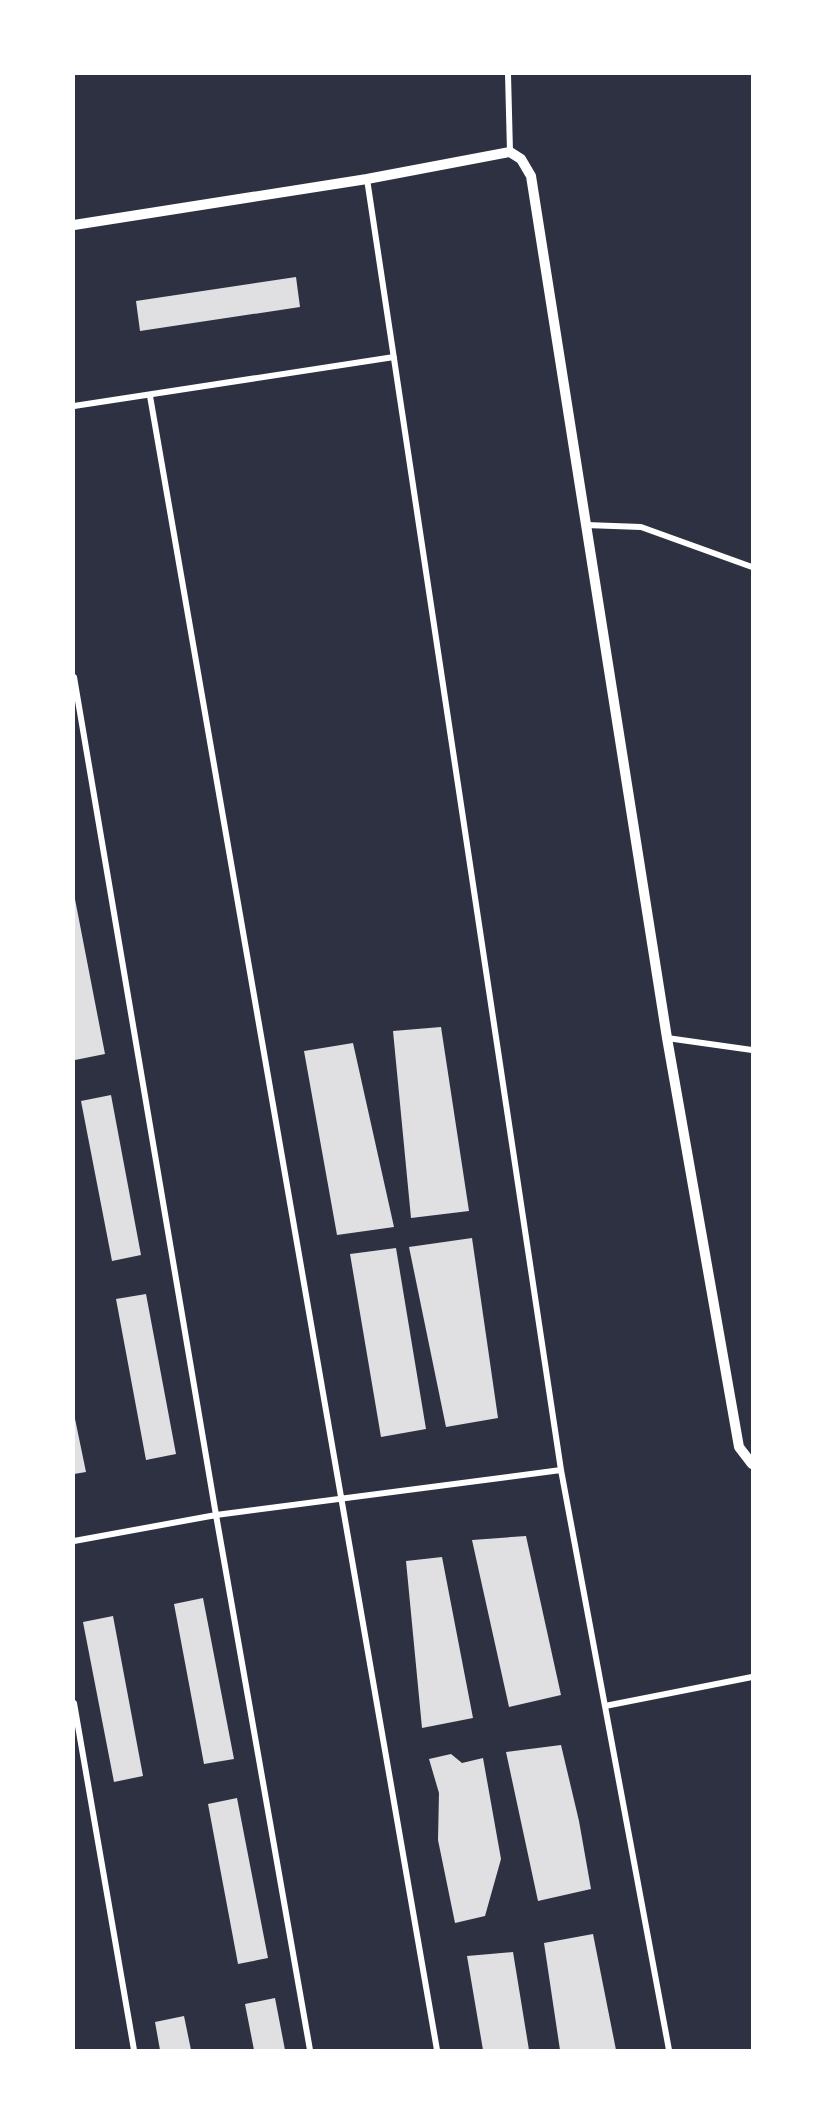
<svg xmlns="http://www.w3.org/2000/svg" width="826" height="2124" font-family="'Golos Text',sans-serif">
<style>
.building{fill:#e0e0e3}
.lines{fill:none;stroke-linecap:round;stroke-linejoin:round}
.minor{stroke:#fff;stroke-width:6}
.tertiary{stroke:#fff;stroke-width:10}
</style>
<rect width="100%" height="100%" fill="#2d3142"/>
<!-- building -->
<path class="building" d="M296,277L300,307L140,331L136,301Z
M74,894L105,1054L75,1060L74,1050Z
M441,1027L469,1211L411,1218L393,1031Z
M353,1043L394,1227L337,1235L304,1051Z
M111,1095L141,1255L112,1261L81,1101Z
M472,1238L498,1418L446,1427L409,1247Z
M396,1248L426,1429L381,1437L350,1254Z
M146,1294L176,1454L146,1460L116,1299Z
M74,1414L86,1472L74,1474Z
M526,1536L561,1695L509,1707L472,1540Z
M442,1557L473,1718L422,1728L406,1561Z
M203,1598L234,1759L204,1764L174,1604Z
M113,1616L143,1776L114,1782L83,1622Z
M561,1745L579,1821L591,1889L538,1901L506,1752Z
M451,1754L462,1763L483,1758L501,1859L485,1916L455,1923L438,1840L439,1793L429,1759Z
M237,1798L268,1958L238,1964L208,1804Z
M593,1934L616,2050H560L544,1943Z
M513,1952L529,2050H483L467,1956Z
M275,1998L285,2050H254L245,2004Z
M184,2016L191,2050H160L155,2022Z"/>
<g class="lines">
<!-- minor -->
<path class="minor" d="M508,74L510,152
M367,179L561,1470L669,2050
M150,396L437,2050
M74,406L394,357
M586,525L641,527L752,567
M74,677L216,1515L310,2050
M667,1038L752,1050
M74,1541L216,1515L561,1470
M74,1703L134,2050
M605,1706L752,1677"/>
<!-- tertiary -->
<path class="tertiary" d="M74,225L367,179L510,152L521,159L531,176L667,1038L739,1447L752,1464"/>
</g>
<!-- border -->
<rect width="826" height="2124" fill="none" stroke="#ffffff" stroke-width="150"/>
</svg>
